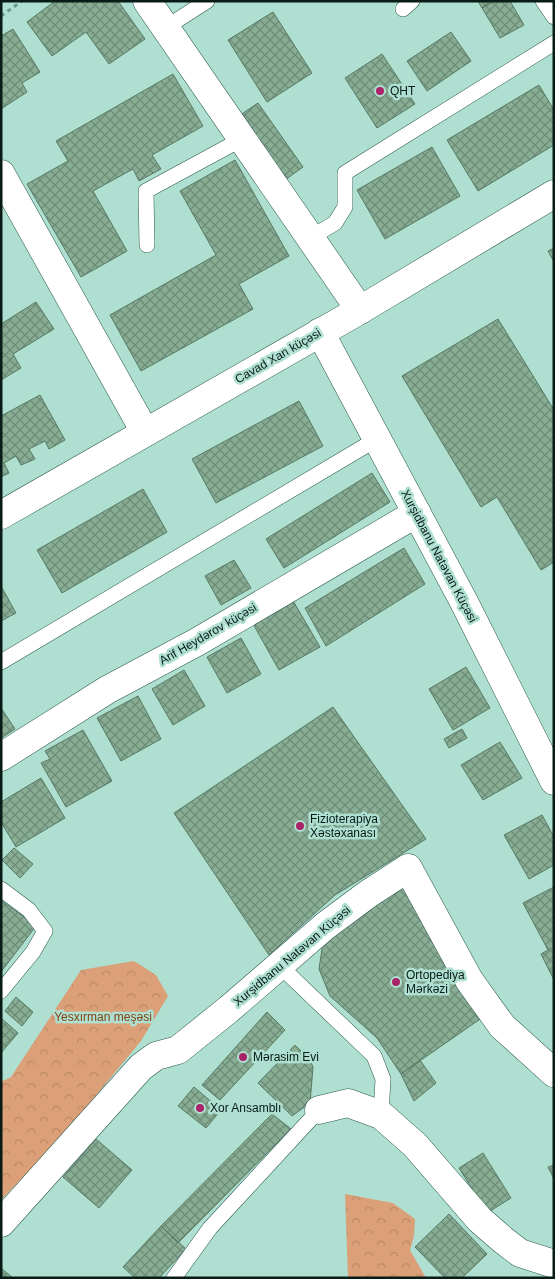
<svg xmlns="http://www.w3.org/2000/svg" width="555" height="1279" font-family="Arial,sans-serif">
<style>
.forest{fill:url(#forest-crowns)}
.building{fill:url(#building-cross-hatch);stroke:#577a63}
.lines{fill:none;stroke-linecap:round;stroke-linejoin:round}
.lane-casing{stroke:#2a584c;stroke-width:16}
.street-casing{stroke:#2a584c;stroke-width:29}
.secondary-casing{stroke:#2a584c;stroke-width:29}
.path{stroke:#72988e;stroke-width:3;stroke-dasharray:4 4;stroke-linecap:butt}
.lane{stroke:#fff;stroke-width:15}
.street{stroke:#fff;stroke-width:28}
.secondary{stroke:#fff;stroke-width:28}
.poi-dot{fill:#aa2268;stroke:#aedfd1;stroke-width:2}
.labels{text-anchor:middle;stroke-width:5;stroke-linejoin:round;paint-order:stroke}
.poi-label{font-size:12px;fill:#081b16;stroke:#aedfd1;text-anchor:start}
.street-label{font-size:12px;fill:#081b16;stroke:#aedfd1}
.park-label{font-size:12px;fill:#804310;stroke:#aedfd1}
</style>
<defs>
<pattern id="forest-crowns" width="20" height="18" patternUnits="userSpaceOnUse" patternTransform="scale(1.25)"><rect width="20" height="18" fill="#dca078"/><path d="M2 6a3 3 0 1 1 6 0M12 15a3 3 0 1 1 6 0" fill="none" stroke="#bb8967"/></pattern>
<pattern id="building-cross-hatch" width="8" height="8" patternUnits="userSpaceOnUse" patternTransform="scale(1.25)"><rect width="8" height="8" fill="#88ad94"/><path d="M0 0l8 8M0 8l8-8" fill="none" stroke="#6d8c78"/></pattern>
</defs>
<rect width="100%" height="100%" fill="#aedfd1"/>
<!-- forest -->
<path class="forest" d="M134,961L156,975L168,996L141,1041L59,1140L1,1200V1082L11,1077L81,970Z
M345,1194L393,1203L415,1219L414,1236L410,1250L426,1278H348Z"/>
<!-- building -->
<path class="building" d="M55,1H118L145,39L109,64L86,32L52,56L27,22Z
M478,1H494L482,8Z
M494,1H510L524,25L500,38L482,8Z
M273,12L312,73L267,102L228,40Z
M13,29L40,72L22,83L27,92L1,109V36Z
M451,32L471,61L427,91L407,61Z
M382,54L415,104L377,128L345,78Z
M173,74L203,126L152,155L161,169L139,181L133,169L93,191L127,251L81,277L27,184L68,161L56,141Z
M539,85L554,110V145L478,191L447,140Z
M258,103L303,167L285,180L239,116Z
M432,147L460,196L385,239L357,190Z
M235,160L289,256L239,284L253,309L141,371L110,315L216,255L180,191Z
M554,248V262L548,251Z
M36,302L54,329L13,354L21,368L1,380V324Z
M498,319L554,410V562L541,570L497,497L481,507L402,376Z
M40,395L65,440L49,449L45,441L29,449L35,459L21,465L16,456L4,463L9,473L1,477V416Z
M299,401L323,446L216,503L192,459Z
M372,473L390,502L284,568L266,539Z
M143,489L167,532L62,593L37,550Z
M404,548L425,584L326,646L305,608Z
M234,560L251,588L221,605L205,576Z
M1,586L16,613L1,621Z
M292,599L320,647L279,670L252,622Z
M241,638L261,674L227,693L207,657Z
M466,667L490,708L453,730L429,689Z
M184,670L205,706L173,725L152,689Z
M138,696L161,739L121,761L97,718Z
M333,707L426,839L335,895L269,955L174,813Z
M1,708L15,729L1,738Z
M462,729L467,738L449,748L444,739Z
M83,730L112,781L66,807L41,763L50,759L45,751Z
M500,742L522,778L483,800L461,765Z
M41,778L65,818L16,847L1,822V802Z
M542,815L554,837V865L529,879L504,835Z
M14,848L33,864L20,878L2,860Z
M411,883L486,1015L401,1074L377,1038L330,996L319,969L323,942L355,913Z
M554,887V978H553L541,954L548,950L523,903Z
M1,900L36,926L1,972Z
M16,997L33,1012L22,1026L5,1011Z
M267,1012L285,1030L220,1100L202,1085Z
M1,1018L18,1033L1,1053Z
M295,1045L310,1060L313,1067L310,1103L292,1116L258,1083Z
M420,1060L436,1083L414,1101L401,1074Z
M194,1087L221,1110L206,1128L178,1106Z
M272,1114L291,1129L178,1243L161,1226Z
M96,1139L132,1170L99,1208L63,1177Z
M483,1153L511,1198L487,1213L459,1168Z
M554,1165V1179L548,1167Z
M449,1214L487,1254L462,1278H445L415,1247Z
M161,1226L186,1249L159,1278H135L123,1267Z
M1,1268L13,1278H1Z"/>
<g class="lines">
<defs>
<path id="lane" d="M543,1L554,17
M403,9L412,1
M165,28L207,1
M310,238L335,223L345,207V173L554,43
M147,245L146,191L242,139
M1,662L377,439
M1,889L29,910L45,931L33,952L1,991
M280,966L374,1056L383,1079L381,1115
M174,1278L210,1228L319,1110"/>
<path id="street" d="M147,1L360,310
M1,174L145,432
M320,332L464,602L554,781
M1,757L107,690L197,642L417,513
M319,1110L348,1103L381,1115L415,1145L480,1220L503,1240L520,1253L554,1264
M1,1223L141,1067L156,1056L178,1050L229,1009L325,926L368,894L408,868L469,980L502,1026L554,1073"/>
<path id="secondary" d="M1,515L360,310L554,194"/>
</defs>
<!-- lane casing -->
<use href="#lane" class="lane-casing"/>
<!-- street casing -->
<use href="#street" class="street-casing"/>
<!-- secondary casing -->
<use href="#secondary" class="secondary-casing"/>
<!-- path -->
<path class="path" d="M1,16L22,1"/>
<!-- lane -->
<use href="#lane" class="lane"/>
<!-- street -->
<use href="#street" class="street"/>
<!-- secondary -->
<use href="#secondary" class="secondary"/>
</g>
<!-- markers -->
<g class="poi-dot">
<circle cx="380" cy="91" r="5"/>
<circle cx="300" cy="826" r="5"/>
<circle cx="396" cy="982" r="5"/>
<circle cx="243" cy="1057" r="5"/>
<circle cx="200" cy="1108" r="5"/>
</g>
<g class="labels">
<!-- poi labels -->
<g class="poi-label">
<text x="390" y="95">QHT</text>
<text x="310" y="823">Fizioterapiya<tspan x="310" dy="14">Xəstəxanası</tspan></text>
<text x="406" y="979">Ortopediya<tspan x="406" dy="14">Mərkəzi</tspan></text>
<text x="253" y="1061">Mərasim Evi</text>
<text x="210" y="1112">Xor Ansamblı</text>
</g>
<!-- street labels -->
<g class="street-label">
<text transform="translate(278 356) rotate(-30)" y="4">Cavad Xan küçəsi</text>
<text transform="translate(439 556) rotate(62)" y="4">Xurşidbanu Natəvan Küçəsi</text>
<text transform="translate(208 634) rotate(-30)" y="4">Arif Heydərov küçəsi</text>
<text transform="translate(292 956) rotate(-40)" y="4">Xurşidbanu Natəvan Küçəsi</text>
</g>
<!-- park labels -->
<g class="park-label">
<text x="103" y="1021">Yesxırman meşəsi</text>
</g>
</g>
<!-- border -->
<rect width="555" height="1279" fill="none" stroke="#081b16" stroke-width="5"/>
</svg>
